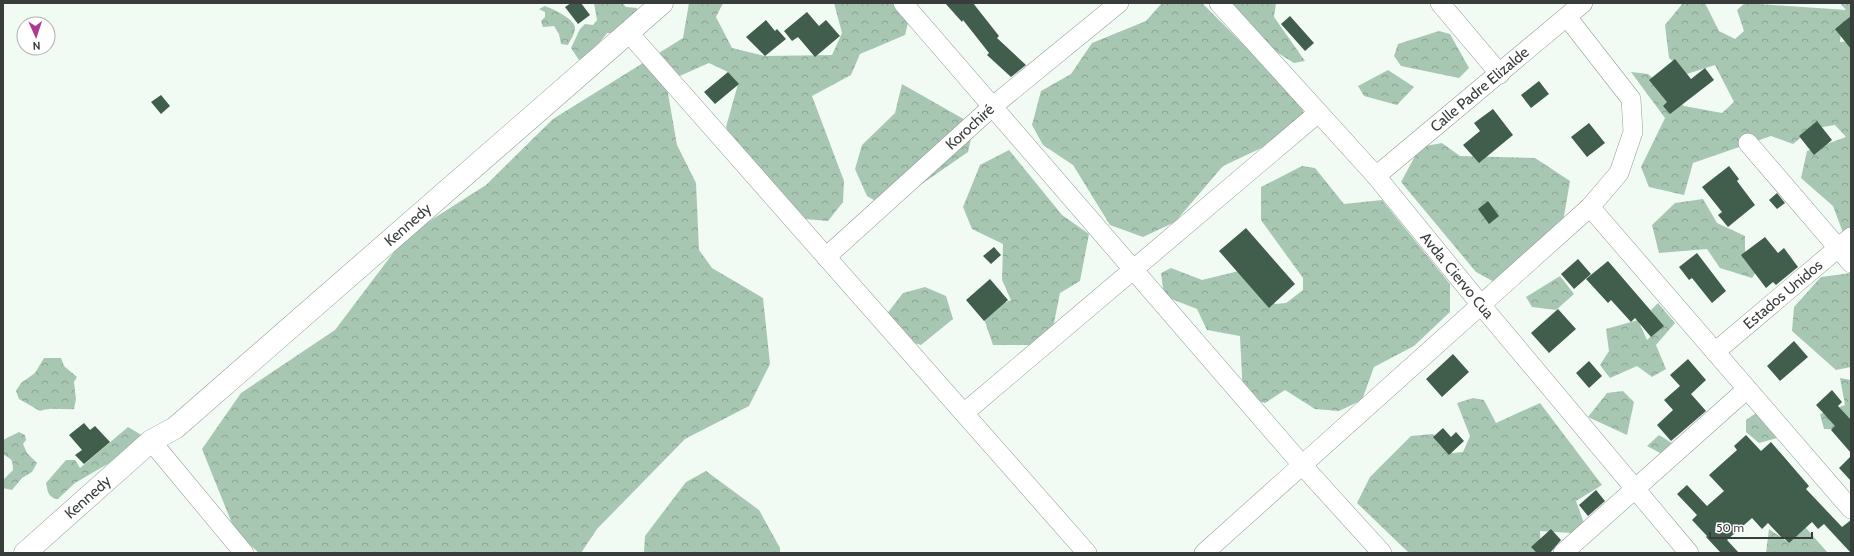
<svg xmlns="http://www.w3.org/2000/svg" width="1854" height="556" font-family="Cabin,sans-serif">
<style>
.forest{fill:url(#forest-crowns)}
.building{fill:#415d4c}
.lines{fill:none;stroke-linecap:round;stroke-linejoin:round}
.minor-casing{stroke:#939c96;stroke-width:20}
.major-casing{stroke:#939c96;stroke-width:23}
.minor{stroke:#fff;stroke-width:19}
.major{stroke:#fff;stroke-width:22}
.labels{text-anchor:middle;stroke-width:4;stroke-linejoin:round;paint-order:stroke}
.street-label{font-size:15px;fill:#383c3a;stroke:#fff}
</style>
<defs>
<pattern id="forest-crowns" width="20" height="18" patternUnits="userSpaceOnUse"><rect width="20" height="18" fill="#a7c7b2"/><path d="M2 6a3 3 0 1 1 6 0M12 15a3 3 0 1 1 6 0" fill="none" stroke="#89a392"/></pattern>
</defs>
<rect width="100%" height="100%" fill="#f1fbf4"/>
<!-- forest -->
<path class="forest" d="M594,3H622L626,7L637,8V15L617,33H607C599,44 590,53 579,60L571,48L580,29L585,24L593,25L597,20Z
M689,3H723L716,17L732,48L765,56L832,55L842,33L834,3H904L911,11L905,35L860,54L851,75L812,96L844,181L843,202L828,221L805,219L735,148L726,127L738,84L728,72L709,63L666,82L677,145L696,183L699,250L712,268L763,298L770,364L749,406L685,439L597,529L581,553H259L235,531L202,449L241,393L335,330L406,236L486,185L553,119L683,38Z
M1162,3H1202L1298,99L1306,119L1300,130L1223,166L1175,222L1143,237L1110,225L1073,165L1043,145L1032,125L1041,91L1071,74L1092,43L1146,21Z
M1231,3H1276L1274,17L1305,61L1294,63L1254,38Z
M1683,3H1705L1719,31L1735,39L1744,31L1737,10L1745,3L1846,10L1840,3H1851V17L1842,24L1840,42L1851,41V238H1845L1833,206L1801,178L1807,151L1846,137L1835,125L1811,129L1793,144L1771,136L1693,163L1684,195L1649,187L1641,167L1665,118L1631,72L1648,74L1684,106L1722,113L1734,102L1715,65L1687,74L1669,58L1665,25Z
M545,6C553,9 573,18 575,27C575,34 571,39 568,45L561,44L559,34L554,26L543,27L541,21L545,17V12L539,9Z
M1439,31L1450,34L1469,68L1459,78L1401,66L1394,56L1398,44Z
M1388,70L1414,87L1397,105L1364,96L1358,86Z
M902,84L974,125L968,152L887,208L867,196L855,169L862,145L895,113Z
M1442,143L1460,156L1535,158L1570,181L1563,222L1496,283L1476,272L1401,182L1420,147Z
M1009,150L1062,215L1089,234L1080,281L1060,293L1051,338L1043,345H993L982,313L1011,300L1002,280L1003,244L972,229L963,207L980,165Z
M1302,166L1315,168L1344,204L1382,200L1450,284V312L1414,346L1374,367L1362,400L1339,411L1315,409L1285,390L1265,403L1243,396L1240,336L1207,330L1197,309L1164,296L1161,273L1171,268L1202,280L1243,270L1275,304L1286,303L1303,290V278L1261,220V187Z
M1703,199L1717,223L1745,236V251L1758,269L1752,278L1720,268L1707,249L1659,253L1652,225L1675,203Z
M1851,273V367L1836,370L1792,331L1794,307L1821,277Z
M1560,276L1574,294L1556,310L1532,307L1526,297Z
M925,287L946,296L953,319L921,345L898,338L883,319L903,293Z
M1658,303L1675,323L1656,345L1666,369L1652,377L1637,366L1610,378L1600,365L1609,351L1606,329L1638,320L1647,340L1660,327L1651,310Z
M44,358H61L64,366L77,377L74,382L76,399L74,409C62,410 52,407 40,411L19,399L16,391L21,383L35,373Z
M1840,378L1851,380V430L1824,429L1820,414L1845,405Z
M1623,391L1634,402L1627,435L1588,417L1607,393Z
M1473,398L1484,400L1496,423L1540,403L1602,485L1576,501L1588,534L1540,531L1541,553H1409L1357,503L1370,477L1411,436L1433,434L1452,453L1463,452L1470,436L1457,403Z
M1759,411L1781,437L1759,443L1746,432V420Z
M128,427L145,437L128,452L75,483L58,499C48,498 48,492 46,483L66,460H75L80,468Z
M19,432L25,435L26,440L23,444L27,453L37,463L32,472L22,478L12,490L3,488V480L13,470C13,458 11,460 3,454V440Z
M1659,435L1686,452L1677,462L1647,446Z
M706,471L759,510L780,548V553H644L645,536L686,482Z
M1798,519L1828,553H1766L1769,529L1789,543Z"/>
<!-- building -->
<path class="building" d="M571,3H581L590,15L578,24L565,7Z
M945,3H973L999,36L997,38L1026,65L1011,77L987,55L989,53L963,20L962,22Z
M807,12L819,26L826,20L840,36L815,57L798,37L792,41L784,31Z
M1290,16L1314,43L1305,51L1281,24Z
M1851,16V49L1835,29Z
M766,20L775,31L777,29L786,39L765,56L746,37Z
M1675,59L1691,79L1705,68L1714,80L1670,114L1663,106L1667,102L1649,80Z
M728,72L739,84L715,104L704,92Z
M1539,81L1549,94L1531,108L1521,95Z
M161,95L170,106L161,114L151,102Z
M1493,109L1513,135L1479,163L1463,145L1480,131L1474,123Z
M1817,121L1832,140L1814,155L1799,136Z
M1589,123L1605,143L1587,157L1571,137Z
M1729,166L1739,179L1737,181L1755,205L1728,227L1718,215L1722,212L1702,187Z
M1777,193L1785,203L1777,209L1769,200Z
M1488,201L1499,216L1489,224L1478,209Z
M1246,228L1295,284L1269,308L1219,251Z
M1765,237L1778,253L1784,248L1798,267L1776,285L1773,282L1766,288L1741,255Z
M994,247L1001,255L991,264L983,256Z
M1697,253L1726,291L1712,303L1692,278L1689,280L1679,267Z
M1578,259L1591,274L1574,289L1561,274Z
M1608,261L1664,326L1651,337L1635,318L1631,322L1611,300L1608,303L1586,279Z
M990,279L1008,300L984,321L966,300Z
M1558,309L1576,329L1549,353L1531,333Z
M1794,341L1808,357L1780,381L1767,366Z
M1453,354L1469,372L1442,397L1426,379Z
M1688,359L1706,380L1691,394L1706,411L1671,441L1657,425L1673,410L1664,400L1680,386L1670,375Z
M1589,361L1602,376L1589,388L1576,373Z
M1832,390L1842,402L1838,406L1851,420V453L1831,430L1835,426L1816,405Z
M84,423L90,430L95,426L110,442L84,464L75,455L82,450L69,435Z
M1443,428L1451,437L1456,432L1464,441L1449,455L1433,437Z
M1746,435L1761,451L1771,442L1809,486L1806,489L1842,527L1851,520V553L1824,524L1818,529L1812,522L1789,543L1783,537L1782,538L1768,523L1762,529L1752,518L1727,540L1739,553H1721L1706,537L1707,536L1692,520L1697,515L1677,494L1687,485L1707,506L1724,491L1709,475L1737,450L1734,446Z
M1851,456V481L1839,468Z
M1596,490L1605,501L1588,516L1579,505Z
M1551,529L1561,540L1550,553H1537L1531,547Z"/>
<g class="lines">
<defs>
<g id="minor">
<path d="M903,3L1303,466L1382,553"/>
<path id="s1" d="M1219,3L1376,176L1481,305L1689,553"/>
<path d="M1440,3L1500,74"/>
<path d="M628,32L1087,553"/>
<path d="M1748,143L1851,263"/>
<path id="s2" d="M1376,176L1583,3"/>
<path d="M1590,207L1851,509"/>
<path id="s3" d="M826,257L993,106L1119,3"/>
<path id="s4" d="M1715,352L1851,237"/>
<path d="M964,413L1318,113"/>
<path d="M151,441L244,553"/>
<path d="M1204,553L1590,207L1619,173L1633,132L1631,99L1567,17"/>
<path d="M1563,553L1747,389"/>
</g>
<g id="major">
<path id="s5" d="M25,553L151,441L175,428L662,3"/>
</g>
</defs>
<!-- minor casing -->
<use href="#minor" class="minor-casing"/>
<!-- major casing -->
<use href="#major" class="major-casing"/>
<!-- minor -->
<use href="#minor" class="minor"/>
<!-- major -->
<use href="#major" class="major"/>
</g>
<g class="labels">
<!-- street labels -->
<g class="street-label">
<text dy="5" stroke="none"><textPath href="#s2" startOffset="135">Calle Padre Elizalde</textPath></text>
<text dy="5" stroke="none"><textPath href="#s3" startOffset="194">Korochiré</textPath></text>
<text dy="5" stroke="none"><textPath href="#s5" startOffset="505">Kennedy</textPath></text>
<text dy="5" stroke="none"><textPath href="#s1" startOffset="362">Avda. Ciervo Cua</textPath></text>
<text dy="5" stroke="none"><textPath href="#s4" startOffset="89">Estados Unidos</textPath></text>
<text dy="5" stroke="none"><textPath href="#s5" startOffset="84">Kennedy</textPath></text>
</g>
</g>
<!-- border -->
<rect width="1854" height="556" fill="none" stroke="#383c3a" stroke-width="8"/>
<!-- north arrow -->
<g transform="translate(36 36) rotate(177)"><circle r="19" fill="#ffffff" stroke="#afb1b0"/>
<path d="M0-3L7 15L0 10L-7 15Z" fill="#ab3994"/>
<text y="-6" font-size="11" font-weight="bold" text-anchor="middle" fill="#383c3a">N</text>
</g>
<!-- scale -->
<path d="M1710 532v6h102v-6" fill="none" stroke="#383c3a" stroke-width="2"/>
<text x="1716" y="532" font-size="12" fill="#383c3a" stroke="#ffffff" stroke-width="3" paint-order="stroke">50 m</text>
</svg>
